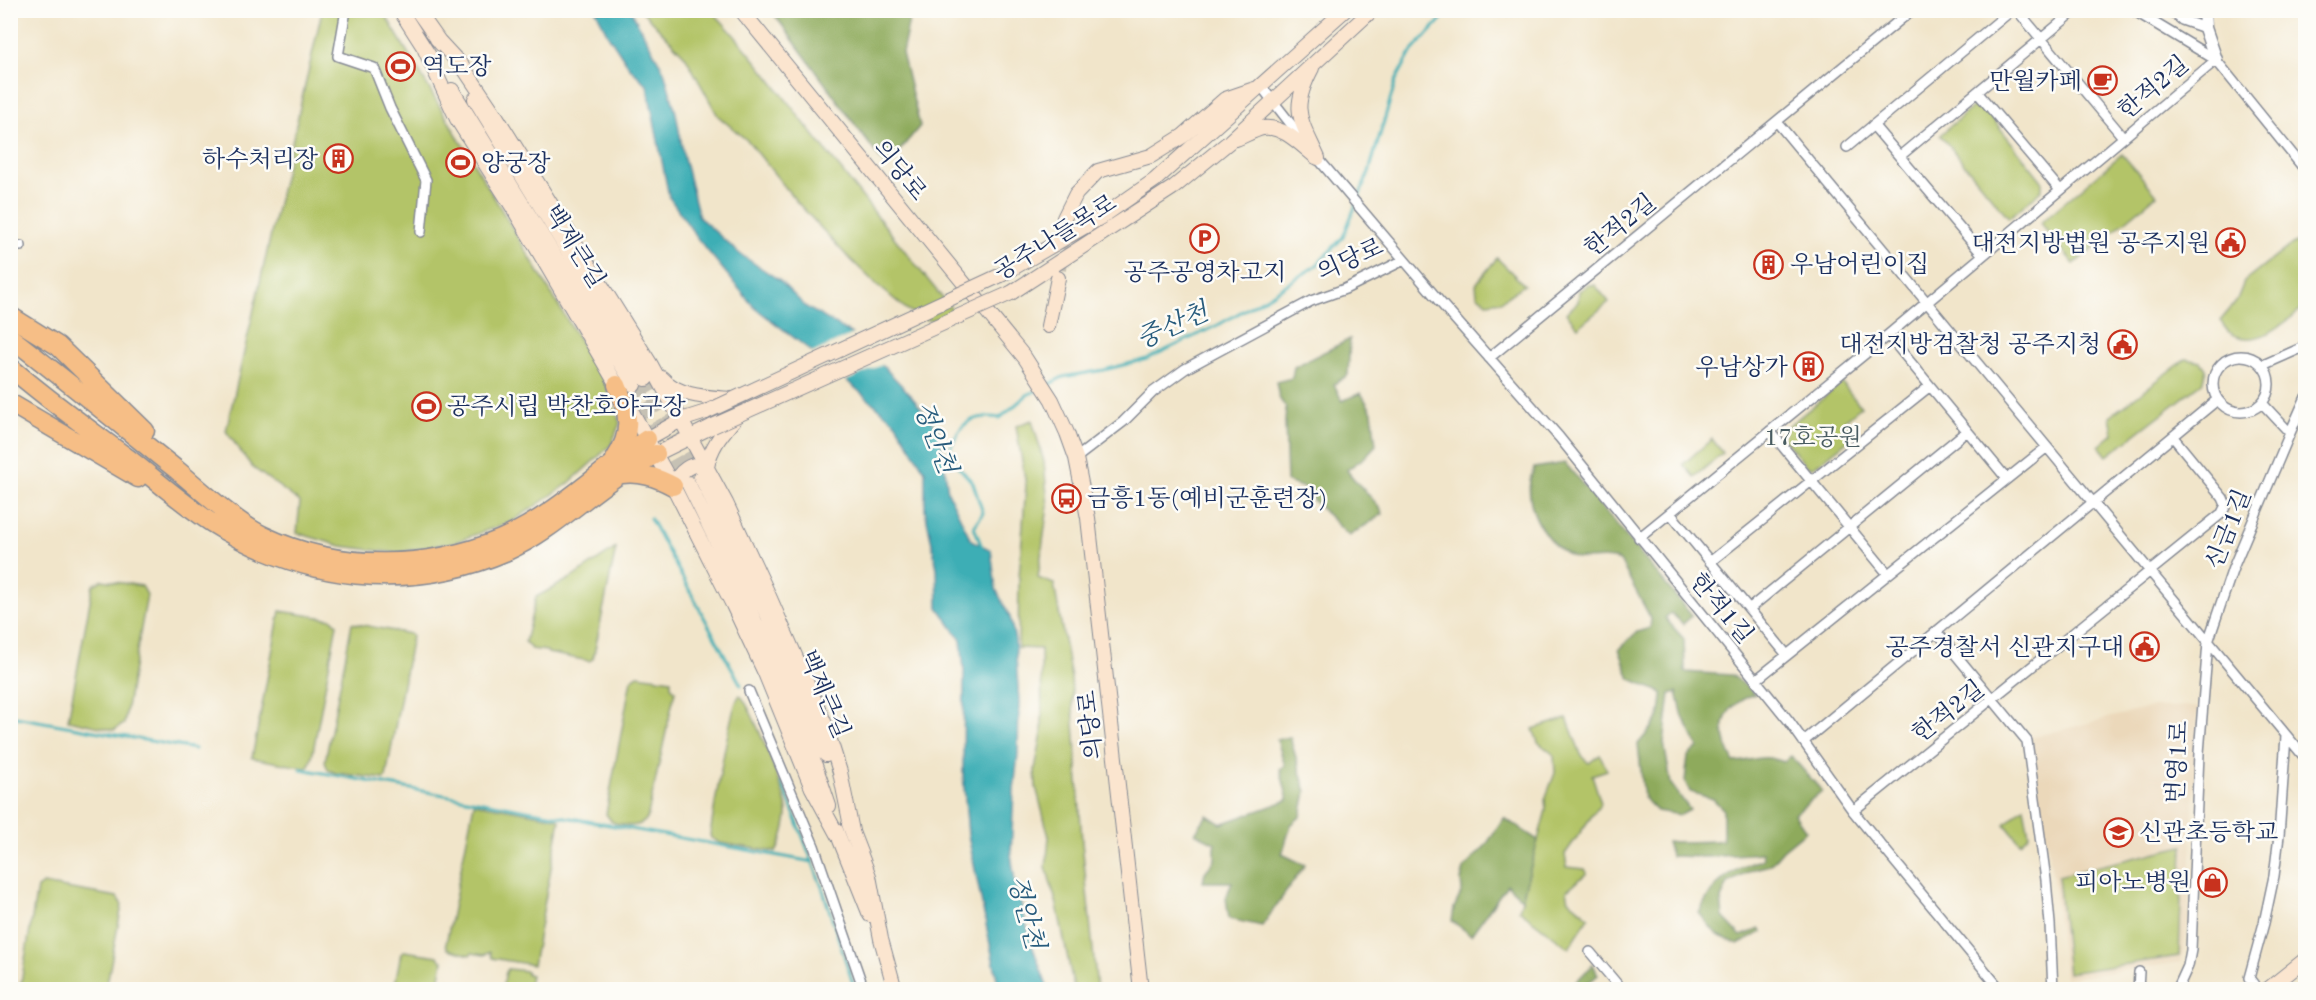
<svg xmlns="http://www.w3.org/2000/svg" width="2316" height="1000" font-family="'Old Standard TT','Noto Serif KR',serif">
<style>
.built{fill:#ebd8ba}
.green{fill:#b3c467;stroke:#677a62;stroke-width:1.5}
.forest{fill:#8eaa5c;stroke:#546c5d;stroke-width:1.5}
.water{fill:#3daeb5;stroke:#2c6e8a;stroke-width:1.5}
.pier{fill:#f1e5ca}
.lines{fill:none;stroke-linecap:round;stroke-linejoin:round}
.stream{stroke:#3daeb5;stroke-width:3}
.secondary-tunnel{stroke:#c6c1b4;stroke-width:14;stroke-dasharray:14 7;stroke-linecap:butt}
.minor-casing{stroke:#868a94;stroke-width:12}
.tertiary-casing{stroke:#868a94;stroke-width:15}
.secondary-casing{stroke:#868a94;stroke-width:16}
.motorway-casing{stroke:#868a94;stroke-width:21}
.minor{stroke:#fff;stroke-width:9}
.tertiary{stroke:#fff;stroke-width:12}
.secondary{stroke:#fbe5cf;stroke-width:14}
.motorway{stroke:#f6be86;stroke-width:18}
.secondary-bridge-casing{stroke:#868a94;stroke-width:16;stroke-linecap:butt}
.secondary-bridge{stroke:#fbe5cf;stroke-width:14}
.labels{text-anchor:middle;stroke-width:5;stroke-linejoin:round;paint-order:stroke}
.poi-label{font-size:24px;fill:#1b2f5e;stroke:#fdfcf7;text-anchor:end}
.street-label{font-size:24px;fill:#1b2f5e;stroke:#fdfcf7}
.park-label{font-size:24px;fill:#495c61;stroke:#fdfcf7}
.water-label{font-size:26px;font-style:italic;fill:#275b7c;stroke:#fdfcf7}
</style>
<rect width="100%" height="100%" fill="#fdfcf7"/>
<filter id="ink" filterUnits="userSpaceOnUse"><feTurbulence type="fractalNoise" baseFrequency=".0167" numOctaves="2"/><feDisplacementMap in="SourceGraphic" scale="12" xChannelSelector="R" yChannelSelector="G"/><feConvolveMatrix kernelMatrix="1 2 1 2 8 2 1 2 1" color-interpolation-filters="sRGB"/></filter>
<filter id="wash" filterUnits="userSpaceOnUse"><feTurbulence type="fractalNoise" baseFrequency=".008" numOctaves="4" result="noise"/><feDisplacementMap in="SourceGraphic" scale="24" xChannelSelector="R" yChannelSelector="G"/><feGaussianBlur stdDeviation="1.35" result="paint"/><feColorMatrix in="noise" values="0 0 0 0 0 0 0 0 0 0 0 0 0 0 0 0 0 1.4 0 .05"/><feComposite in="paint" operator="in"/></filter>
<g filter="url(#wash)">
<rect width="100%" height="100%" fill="#f1e5ca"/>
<!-- built -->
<path class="built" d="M2198,706L2188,921L2181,962L2065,979L2053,878L2029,738L2152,707Z"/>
<!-- green -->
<path class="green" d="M322,11H383L606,385L620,423L611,445L568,484L513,521L455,542L396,553L341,546L297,533L300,502L252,467L226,431Z
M642,11H712C746,46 774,84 804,123C854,186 903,250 954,312L932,320L923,319L906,309L876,284L845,254L797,202L749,142L718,116L685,56Z
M1975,105L1985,109L2042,181V190L2009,218L1940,135Z
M2122,154L2157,195L2074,264L2040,223Z
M2305,238V306C2286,322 2256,351 2229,332C2226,330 2223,324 2220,321L2236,302L2244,282L2287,248Z
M1497,258L1524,285L1501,301L1487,303L1477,295L1476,284Z
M1588,285H1595L1609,302L1578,327L1566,313L1578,302L1579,291Z
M2186,359L2201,362L2206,369L2202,383L2107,456L2099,446L2113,434L2110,416Z
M1842,383L1861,407L1845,420L1856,434L1814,467H1807L1784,439L1786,428Z
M1032,420L1044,462L1048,506L1038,578L1054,584L1071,678L1082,842L1097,989H1074L1057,905L1046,867L1049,837L1036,787L1035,769L1042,733L1041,649L1018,648L1019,577L1026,485L1016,426Z
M1712,439L1723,453L1694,477L1683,464Z
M616,548L593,659L589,661L548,653L547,651L531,649L525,642L536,597L571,578Z
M102,580L142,586L147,595L124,724L114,730L68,720L93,585Z
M280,611L332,619L337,624L312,757L309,766L306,768L252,758Z
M352,623L410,634L412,636L386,777L384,779L336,773L328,770L325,762Z
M638,675L671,680V686L675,691L647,819C638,829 625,826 612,822L606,814L631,680Z
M740,695C751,706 787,796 787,812C787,822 782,843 776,852L720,843L711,838L710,835C713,816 731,701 740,695Z
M1567,718L1582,757L1589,763L1600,755L1607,770L1592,775L1601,803L1565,854L1567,867L1585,869L1587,873L1567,890L1569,900L1589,917L1569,948L1519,910L1546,810L1545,799L1555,773L1554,755L1538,742L1533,729Z
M474,803L557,818L560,820L533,965L492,958L490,952L484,955L472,953L470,955L448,949L446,944Z
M2024,807L2029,835L2020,843L2005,824Z
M2183,846L2179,956L2068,973L2058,876Z
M43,884L117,897L122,905L106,989H20L37,888Z
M404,951L438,956L440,960L443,961L438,989H394L401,953Z
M508,969L526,971L527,974L531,975L528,989H502L506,972Z"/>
<!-- forest -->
<path class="forest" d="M775,11H911L902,53L920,126L886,167L774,14Z
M1350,339L1348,375L1334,384L1342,401L1361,393L1372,412L1376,445L1365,457L1347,470C1357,486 1375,497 1383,514L1349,536L1313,500L1307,489L1287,482L1285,422L1286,408L1279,398L1276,382L1292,378L1294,367Z
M1565,463L1692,616L1683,624L1671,613L1665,618L1684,639L1685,672L1732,675L1755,694C1719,707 1717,731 1734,762C1756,761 1760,753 1784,762L1791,756L1822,791L1794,814L1806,831L1783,850L1770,865L1754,869L1728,883L1721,899L1723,917L1741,936L1760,929L1762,932L1738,944L1717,935L1699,913C1714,881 1730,870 1763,859L1762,853L1706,857L1671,856L1667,842C1686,841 1704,843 1723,840V809L1713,799L1690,792L1685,781L1688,756L1698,747L1683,717L1677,692L1670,694L1664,743L1671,784L1690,810L1681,815L1657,811L1644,798L1638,744C1655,723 1661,722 1662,693L1630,679L1619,649L1637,632L1650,628L1651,619L1620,561C1606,555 1593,561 1578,558C1549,551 1525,510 1530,481C1530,477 1533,472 1534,468Z
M1290,737L1306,792L1301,816L1291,825L1282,854L1305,865L1262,926L1229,919L1226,898L1232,882H1203L1205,872L1215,860V843L1195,833L1207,815L1221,824L1288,800L1280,769L1285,766L1277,740Z
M1504,818L1538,840L1522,899L1507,885L1471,935L1452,921L1454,908L1462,891L1461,880L1464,868L1486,845Z
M1593,964L1598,975L1581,989H1569Z"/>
<!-- water -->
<path class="water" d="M596,11H631L664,71L676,113L684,158L699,217L740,254L779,280L806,307L852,334L907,391L937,428L942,447L948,492L971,540L991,550L996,589L1010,617L1015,640L1019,701L1018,754L1014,790L1011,854L1015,882L1032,945L1048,989H999L968,835L963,774L964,670L961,640L938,607L937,568L925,510V471L895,422L819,357L754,307L698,239L669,197L647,85L629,67L608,35Z"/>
<!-- pier -->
<path class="pier" d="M855,333L884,364L844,382L810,354Z"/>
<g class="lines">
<!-- stream -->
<path class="stream" d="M1046,386L1063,377L1104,370L1147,359L1218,325L1269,296L1317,265L1343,237L1369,172L1396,80L1412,51L1450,10
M650,518L741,685
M982,547L974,527L983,513L973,483L948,455C958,426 968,413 1000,418L1027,395L1040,389
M10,716L195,749
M301,769L813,862
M782,782L822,887L855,990"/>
</g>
</g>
<g filter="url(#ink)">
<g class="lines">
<!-- secondary-tunnel -->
<path class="secondary-tunnel" d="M1059,270L1064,218
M646,379L700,475
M634,385L687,480"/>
<defs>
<path id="minor" d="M346,10L338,56L374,68L390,108L426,180L421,232
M2017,10L2123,137
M2133,10L2216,60L2306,171
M2170,10L2182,20L2205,28
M1261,86L1305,142
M1977,92L2060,190
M1777,122L2306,759
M1873,125L1983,255
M1847,147L2012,10
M1315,155L1440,302L1559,437L1789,721L1853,811L2001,990
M1900,156L2076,10
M10,246H21
M1888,335L2007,479
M2213 384a28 28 0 1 1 56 0a28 28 0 1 1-56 0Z
M1489,358L1912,10
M2263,365L2306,346
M1770,431L1888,574
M2290,433L2306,397
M1076,458L1123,422L1153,392L1185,369L1311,301L1345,289L1404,260
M1670,513L1787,655
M1639,538L1888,335L2216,60
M1710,562L1930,386
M1749,609L1967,431
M1937,632L2027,741L2046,880L2050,924L2053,990
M1756,680L2047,447
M749,691L814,846L864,990
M1804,741L2217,400
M1853,811L2222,513L2226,505L2223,498L2173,437
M1590,952L1622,990
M2138,990L2139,972
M2177,990L2188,966L2191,950L2199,753L2208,642L2233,568L2290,433L2262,403
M2258,990L2249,978L2264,923L2274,876L2279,836L2286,736"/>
<path id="tertiary" d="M2204,10L2205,28L2216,60"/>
<path id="secondary" d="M400,10L430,57
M417,10L441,44
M741,10L1025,358L1052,400L1067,433L1076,458L1088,518L1141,990
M437,39L463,67L496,116L651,365L726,503L765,587L825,724L840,772L852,831
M425,50L457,119L512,206L617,385L673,486L733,605L765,673L812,788L838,836
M1312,68C1290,110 1300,118 1318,158
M452,90L634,385
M475,99L646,379
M1236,139C1244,136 1254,130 1263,128C1283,125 1301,145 1316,157
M1064,218L1076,194L1098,171L1151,156L1183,136L1225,99L1254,89
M1001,275L1103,216L1155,180L1345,10
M1011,293L1174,187L1229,142L1372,10
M1048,326L1058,278
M662,378C678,397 708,397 732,399
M647,439L681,420L706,412
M656,454L713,426
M701,477L768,616L826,755
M688,483C740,588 793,695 829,806
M673,486C679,472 691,460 707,467C711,445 723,433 737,416
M849,824L869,876L881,939L895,990
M836,830L870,915
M2267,990L2306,959"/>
<path id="motorway" d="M10,316L58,346L145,431
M10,337C67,381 122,426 177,470C202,491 235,522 264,536C337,571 427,570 501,539C555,516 599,471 647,439
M10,367C48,400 89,429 129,459C156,480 183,504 212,523C302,580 408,594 507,551C550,532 582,499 620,474C631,467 644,461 656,454
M10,403L138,478
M615,459C633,432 629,413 617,385
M622,474C641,472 656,477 673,486"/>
</defs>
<!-- minor casing -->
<use href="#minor" class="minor-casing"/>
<!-- tertiary casing -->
<use href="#tertiary" class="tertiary-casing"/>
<!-- secondary casing -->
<use href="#secondary" class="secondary-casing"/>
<!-- motorway casing -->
<use href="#motorway" class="motorway-casing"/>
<!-- minor -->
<use href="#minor" class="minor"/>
<!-- tertiary -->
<use href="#tertiary" class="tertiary"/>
<!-- secondary -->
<use href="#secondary" class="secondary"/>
<!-- motorway -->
<use href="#motorway" class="motorway"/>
<defs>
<path id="secondary-bridge" d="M706,412L1001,275
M713,426L1011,293"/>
</defs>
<!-- secondary-bridge casing -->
<use href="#secondary-bridge" class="secondary-bridge-casing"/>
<!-- secondary-bridge -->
<use href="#secondary-bridge" class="secondary-bridge"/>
</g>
</g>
<!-- icons -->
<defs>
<symbol id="stadium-ring" viewBox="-11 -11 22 22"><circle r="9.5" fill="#fdfcf7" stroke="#c8321e" stroke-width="1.5"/><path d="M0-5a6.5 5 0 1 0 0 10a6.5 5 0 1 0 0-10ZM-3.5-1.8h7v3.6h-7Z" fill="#c8321e"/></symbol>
<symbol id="cafe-ring" viewBox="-11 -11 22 22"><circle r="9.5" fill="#fdfcf7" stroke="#c8321e" stroke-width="1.5"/><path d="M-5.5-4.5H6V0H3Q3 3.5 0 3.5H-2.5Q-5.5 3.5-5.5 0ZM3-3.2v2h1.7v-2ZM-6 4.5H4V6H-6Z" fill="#c8321e"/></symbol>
<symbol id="building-ring" viewBox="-11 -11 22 22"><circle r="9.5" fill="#fdfcf7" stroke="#c8321e" stroke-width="1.5"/><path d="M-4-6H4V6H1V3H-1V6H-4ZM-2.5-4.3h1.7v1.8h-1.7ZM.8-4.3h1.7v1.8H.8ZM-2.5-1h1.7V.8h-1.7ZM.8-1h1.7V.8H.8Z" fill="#c8321e"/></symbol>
<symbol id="parking-ring" viewBox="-11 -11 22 22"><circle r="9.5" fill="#fdfcf7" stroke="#c8321e" stroke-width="1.5"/><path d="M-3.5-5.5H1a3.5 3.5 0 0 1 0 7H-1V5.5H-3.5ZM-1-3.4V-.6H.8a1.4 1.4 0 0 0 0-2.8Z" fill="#c8321e"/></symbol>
<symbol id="civic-ring" viewBox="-11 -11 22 22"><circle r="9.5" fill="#fdfcf7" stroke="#c8321e" stroke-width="1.5"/><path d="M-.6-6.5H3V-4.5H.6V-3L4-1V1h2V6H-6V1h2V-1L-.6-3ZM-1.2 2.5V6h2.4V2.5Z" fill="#c8321e"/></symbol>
<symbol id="bus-ring" viewBox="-11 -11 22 22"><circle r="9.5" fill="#fdfcf7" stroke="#c8321e" stroke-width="1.5"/><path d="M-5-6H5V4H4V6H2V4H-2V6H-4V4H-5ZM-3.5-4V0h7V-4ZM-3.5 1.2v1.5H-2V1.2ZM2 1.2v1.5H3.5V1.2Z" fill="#c8321e"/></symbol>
<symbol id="school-ring" viewBox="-11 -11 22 22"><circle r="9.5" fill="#fdfcf7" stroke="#c8321e" stroke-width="1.5"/><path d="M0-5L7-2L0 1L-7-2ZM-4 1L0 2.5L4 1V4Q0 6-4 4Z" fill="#c8321e"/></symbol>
<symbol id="shop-ring" viewBox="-11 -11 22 22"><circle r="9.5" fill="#fdfcf7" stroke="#c8321e" stroke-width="1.5"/><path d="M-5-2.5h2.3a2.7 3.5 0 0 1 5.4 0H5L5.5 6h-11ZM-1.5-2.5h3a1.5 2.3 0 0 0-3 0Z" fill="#c8321e"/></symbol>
</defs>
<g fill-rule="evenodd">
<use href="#stadium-ring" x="384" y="50" width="33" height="33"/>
<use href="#cafe-ring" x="2086" y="64" width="33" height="33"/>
<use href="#building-ring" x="322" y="142" width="33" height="33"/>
<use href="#stadium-ring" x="444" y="146" width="33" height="33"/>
<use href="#parking-ring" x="1188" y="222" width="33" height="33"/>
<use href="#civic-ring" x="2214" y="226" width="33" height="33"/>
<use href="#building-ring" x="1752" y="248" width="33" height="33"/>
<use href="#civic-ring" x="2106" y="328" width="33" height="33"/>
<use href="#building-ring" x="1792" y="350" width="33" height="33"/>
<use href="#stadium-ring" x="410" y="390" width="33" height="33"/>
<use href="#bus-ring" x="1050" y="482" width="33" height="33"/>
<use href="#civic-ring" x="2128" y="630" width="33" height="33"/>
<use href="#school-ring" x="2102" y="816" width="33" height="33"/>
<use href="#shop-ring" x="2196" y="866" width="33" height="33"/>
</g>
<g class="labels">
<!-- poi labels -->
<g class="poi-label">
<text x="422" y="74" text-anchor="start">역도장</text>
<text x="2082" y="89">만월카페</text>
<text x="318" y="167">하수처리장</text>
<text x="481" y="171" text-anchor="start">양궁장</text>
<text x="2210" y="251">대전지방법원 공주지원</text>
<text x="1790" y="272" text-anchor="start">우남어린이집</text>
<text x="1205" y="280" text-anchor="middle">공주공영차고지</text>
<text x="2101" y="352">대전지방검찰청 공주지청</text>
<text x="1788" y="375">우남상가</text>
<text x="447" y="414" text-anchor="start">공주시립 박찬호야구장</text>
<text x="1087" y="506" text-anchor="start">금흥1동(예비군훈련장)</text>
<text x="2124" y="655">공주경찰서 신관지구대</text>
<text x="2139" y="840" text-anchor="start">신관초등학교</text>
<text x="2191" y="890">피아노병원</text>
</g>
<!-- street labels -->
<g class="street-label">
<text transform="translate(2153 87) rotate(-40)" y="8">한적2길</text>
<text transform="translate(900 170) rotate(51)" y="8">의당로</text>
<text transform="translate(1620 225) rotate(-39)" y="8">한적2길</text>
<text transform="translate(1055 237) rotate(-32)" y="8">공주나들목로</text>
<text transform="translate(575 246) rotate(58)" y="8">백제큰길</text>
<text transform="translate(1350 259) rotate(-24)" y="8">의당로</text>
<text transform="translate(2228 529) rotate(-68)" y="8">신금1길</text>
<text transform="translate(1722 608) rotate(50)" y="8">한적1길</text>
<text transform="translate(825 694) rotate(67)" y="8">백제큰길</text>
<text transform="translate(1948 711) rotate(-38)" y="8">한적2길</text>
<text transform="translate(1090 725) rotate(-96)" y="8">의당로</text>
<text transform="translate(2177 762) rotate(-87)" y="8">번영1로</text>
</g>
<!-- park labels -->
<g class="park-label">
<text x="1813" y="445">17호공원</text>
</g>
<!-- water labels -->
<g class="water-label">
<text transform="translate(1172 325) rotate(-24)" y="9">중산천</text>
<text transform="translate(936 437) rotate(69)" y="9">정안천</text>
<text transform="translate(1027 912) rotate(75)" y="9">정안천</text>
</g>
</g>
<!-- margin -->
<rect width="2316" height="1000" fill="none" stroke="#fdfcf7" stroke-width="36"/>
</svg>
